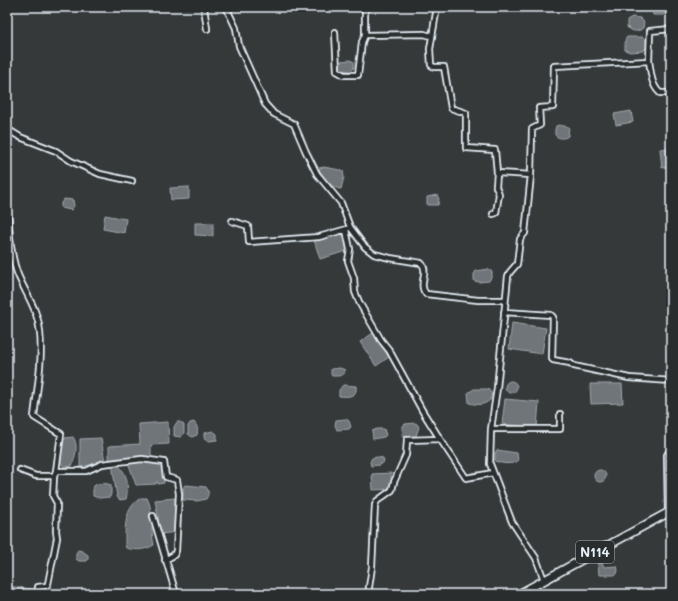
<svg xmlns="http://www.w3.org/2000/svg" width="678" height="601" font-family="Mali,sans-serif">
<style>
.water{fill:#707579;stroke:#a0a7ac}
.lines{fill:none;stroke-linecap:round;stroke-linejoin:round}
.minor-casing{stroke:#e8f1f8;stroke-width:8}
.trunk-casing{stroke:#e8f1f8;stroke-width:10}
.minor{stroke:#2a2d2e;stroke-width:4.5}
.trunk{stroke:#2a2d2e;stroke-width:7}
.labels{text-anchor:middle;stroke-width:3;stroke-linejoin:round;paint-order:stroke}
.shield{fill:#2a2d2e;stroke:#afb6bb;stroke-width:1}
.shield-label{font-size:13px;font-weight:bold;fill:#e8f1f8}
</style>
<rect width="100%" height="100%" fill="#35393a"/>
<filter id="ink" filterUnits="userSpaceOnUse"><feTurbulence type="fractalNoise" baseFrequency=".025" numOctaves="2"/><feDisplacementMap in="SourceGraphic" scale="8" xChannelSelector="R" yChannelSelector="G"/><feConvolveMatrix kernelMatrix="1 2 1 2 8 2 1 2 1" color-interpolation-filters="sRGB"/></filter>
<g filter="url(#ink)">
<!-- water -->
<path class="water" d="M652,7H669L667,13L663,15H653Z
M632,17L640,18L644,22L643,28C638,32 635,32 629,29L627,27V20Z
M627,37H643L646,40L647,47L643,51L630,52L625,50V40Z
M350,60L354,62V68L351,71L340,70L341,61Z
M631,111L633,122L616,125L614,114Z
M559,125L569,127L568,136C564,139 559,139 555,135V129L556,126Z
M671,148V166L662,168L660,149Z
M324,167L340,170L343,171L344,177L341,189C332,189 321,176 319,168Z
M189,187V199L171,200L170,188Z
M437,195L439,199L438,205H427V197Z
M64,199L73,200L74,206L71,210L61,208V203Z
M105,215L126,219L124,233L103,229Z
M195,223H213V236L195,235Z
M344,231L350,250L320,259L314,240Z
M489,269L492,272V276L489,281L479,282L474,281V274L476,271Z
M512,323L546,328L542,354L509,349Z
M373,333L389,357L376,366L360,342Z
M340,368L345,370L344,374L339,376H332L331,374V369Z
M505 387a6 6 0 1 1 12 0a6 6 0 1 1-12 0Z
M590,384H622L623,403L591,404Z
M343,385L356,386C358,397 348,397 339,396V390Z
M474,389H488L492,394L490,400C483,406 478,405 469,403L468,393Z
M505,399L539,402L537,427L502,424Z
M346,419L349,421L351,427L349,429L337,430L335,425L336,420Z
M168,422L169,444L151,445V457L109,461V446L140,444L139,424Z
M177,422H180L184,425V433L181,437L174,436V427Z
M194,422C198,426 198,431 197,435L192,437L188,434V426L190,423Z
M415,423L417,424L419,427L416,436L407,437L402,436L403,426L405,424Z
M377,429H384L386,435L384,437L373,439L372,431Z
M213,431L217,434V440L209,441L204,438V433Z
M73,437C79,445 75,458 72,466L64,467L61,463L62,444L65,438Z
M101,438L105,462L80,467V439Z
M497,450L517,453L518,461C511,465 503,464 495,461V453Z
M377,457L383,458L384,462L379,465L371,466L370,462L372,458Z
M142,461L164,463V483L158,484V482H156V484L136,485L128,462Z
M116,466H119C128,475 129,486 126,499L120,500L117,497L113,471V467Z
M594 476a6 6 0 1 1 12 0a6 6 0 1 1-12 0Z
M391,473L392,489L373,490L372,474Z
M104,483L111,485V494L110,497L100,498L93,496V487L95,485Z
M185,485L206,487C209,491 209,494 206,499L197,501L183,500V488Z
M141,498H147C154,511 150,529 154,545C145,550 137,551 126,548L125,545C125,527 124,508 141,498Z
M175,498L177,532L161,534L155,500Z
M78,550L82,551L88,555V559L87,561H79L76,559V553Z
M602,562L604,567L617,566L618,570L617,574L614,575H599L598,564Z
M7,586L32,589L31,594H7Z"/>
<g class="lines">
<defs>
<path id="minor" d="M204,7L207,29
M226,7L236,28L239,46L265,104L274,114L294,124L306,152L317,174L341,203L350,227L365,247L374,254L390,258L421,263C430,271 417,284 426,294L478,300H505
M365,7V35L424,34L431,36
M437,7L430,49L431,65L434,67H444L451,108L466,113V148L495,150L497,173L531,175
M335,32L337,71L344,75H358L362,42L365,35
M649,61C651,72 651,85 660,93H671
M7,129L20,137L56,151L71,161L100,174L132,181
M7,209C10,231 10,255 18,275C26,294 38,310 40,332C43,360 37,389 34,417L61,434L56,471
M493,214L496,213L499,194L496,187L497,173
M232,221L248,226L249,242L319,237L347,229
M346,230L350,249L348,261L354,278L355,292L360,304L381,340L389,350L423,412L440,439
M504,312L551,315L553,317L552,359L553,360L570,363L574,366L629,378L671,381
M491,429H560V414
M20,470L36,476H54L56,471H86L102,464L142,459L164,462L166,477L177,480L179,494L176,551L174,555L165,560
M668,512L667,455L671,449
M153,516L176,594
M544,580L536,558L512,522L490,464L491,429L497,388L508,276L510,272L517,264L520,239L525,233L531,175L532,129L540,125L539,108L553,107L554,66L649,61L650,31L671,29
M533,586L536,594
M37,594L38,587L46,586L48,584L57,538L56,531L57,503L53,496L54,476
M368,594L372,567L375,505L377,501L392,490L394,482L406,455L407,440L440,439L466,478L493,473"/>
<path id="trunk" d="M519,594L671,511"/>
</defs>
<!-- minor casing -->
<use href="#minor" class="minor-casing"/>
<!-- trunk casing -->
<use href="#trunk" class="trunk-casing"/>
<!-- minor -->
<use href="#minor" class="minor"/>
<!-- trunk -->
<use href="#trunk" class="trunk"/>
</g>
</g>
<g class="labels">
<!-- shield labels -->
<rect class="shield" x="576" y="541" width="38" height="22" rx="3"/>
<g class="shield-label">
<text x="595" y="557">N114</text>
</g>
</g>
<!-- margin -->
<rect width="678" height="601" fill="none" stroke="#2a2d2e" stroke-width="24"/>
<rect x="12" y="12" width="654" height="577" fill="none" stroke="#e8f1f8" stroke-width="1.5" filter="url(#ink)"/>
</svg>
